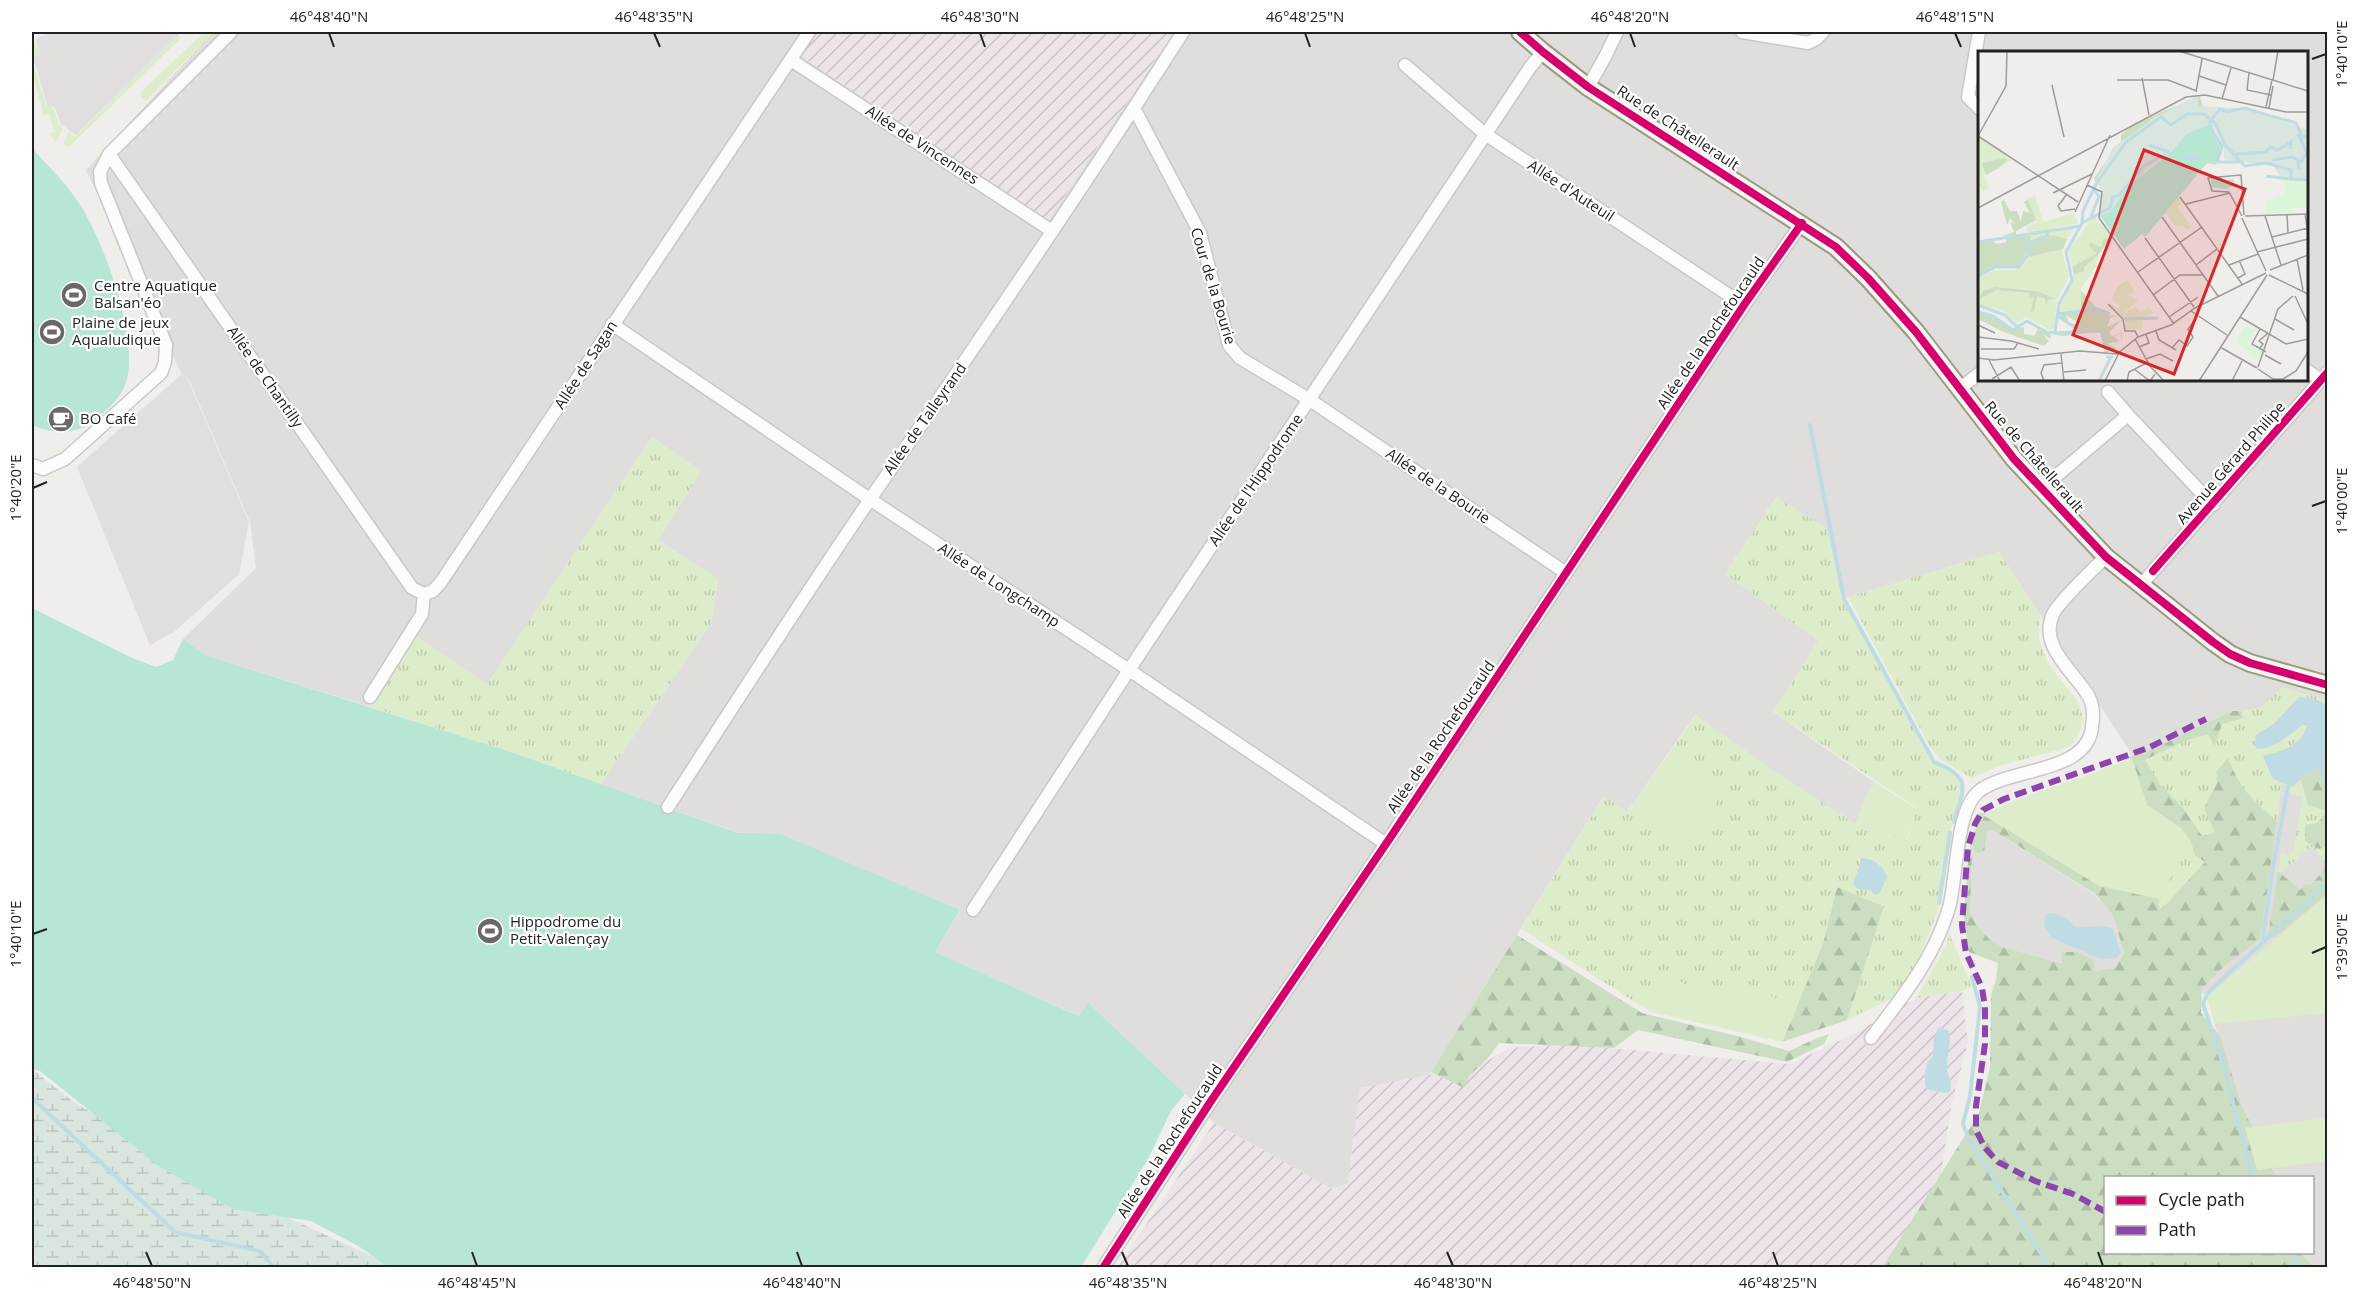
<svg xmlns="http://www.w3.org/2000/svg" width="2359" height="1299" font-family="'Open Sans',sans-serif">
<style>
.residential{fill:#dfdedc;fill-rule:evenodd}
.industrial{fill:url(#industrial-furrows)}
.grass{fill:url(#grass-tufts)}
.forest{fill:url(#forest-firs)}
.wetland{fill:url(#wetland-marsh)}
.garden{fill:#ddeccb}
.pitch{fill:#b7e6d2}
.parking{fill:#e0dfde}
.water{fill:#bfdbe3}
.lines{fill:none;stroke-linecap:round;stroke-linejoin:round}
.stream{stroke:#bfdbe3;stroke-width:4}
.minor-casing{stroke:#c9c8c7;stroke-width:15}
.secondary-casing{stroke:#999a82;stroke-width:20}
.minor{stroke:#fdfcfc;stroke-width:12}
.secondary{stroke:#f4f4ed;stroke-width:16}
.quiet{stroke:#8e44ad;stroke-width:6;stroke-dasharray:12 6;stroke-linecap:butt}
.cycleway-casing{stroke:#fff;stroke-width:11}
.cycleway{stroke:#d6006c;stroke-width:8}
.ticks{fill:none;stroke:#222;stroke-width:2}
.labels{text-anchor:middle;stroke-width:4.5;stroke-linejoin:round;paint-order:stroke}
.street-label{font-size:15px;fill:#222;stroke:#fff}
.poi-label{font-size:15px;fill:#222;stroke:#fff;text-anchor:start}
.inset-river{fill:none;stroke:#bfdbe3;stroke-width:3}
.inset-road{fill:none;stroke:#9e9c9b;stroke-width:1.5}
.view{fill:#d62828;fill-opacity:0.15;stroke:#d62828;stroke-width:3}
.inset-edge{fill:none;stroke:#222;stroke-width:3}
.neatline{fill:none;stroke:#222;stroke-width:2}
.ticks-label{font-size:15px;text-anchor:middle;fill:#222}
</style>
<defs>
<pattern id="industrial-furrows" width="10" height="10" patternUnits="userSpaceOnUse" patternTransform="scale(1.5)"><rect width="10" height="10" fill="#ede4e9"/><path d="M-1 1l2-2M0 10L10 0M9 11l2-2" fill="none" stroke="#cbc3c8"/></pattern>
<pattern id="grass-tufts" width="24" height="20" patternUnits="userSpaceOnUse" patternTransform="scale(1.5)"><rect width="24" height="20" fill="#ddeccb"/><path d="M3 7l-1-3M5 7V3M7 7l1-3M15 17l-1-3M17 17v-4M19 17l1-3" fill="none" stroke="#bdcaae"/></pattern>
<pattern id="forest-firs" width="22" height="20" patternUnits="userSpaceOnUse" patternTransform="scale(1.5)"><rect width="22" height="20" fill="#cbdec1"/><path d="M5 1l3.5 6h-7zM16 11l3.5 6h-7z" fill="#aebea6"/></pattern>
<pattern id="wetland-marsh" width="20" height="14" patternUnits="userSpaceOnUse" patternTransform="scale(1.5)"><rect width="20" height="14" fill="#d9e6de"/><path d="M1 5h8M5 5V1M11 12h8M15 12V8" fill="none" stroke="#bac5be"/></pattern>
</defs>
<rect width="100%" height="100%" fill="#f0eeeb"/>
<!-- residential -->
<path class="residential" d="M213,32H815L1146,73L1174,32H2327V1267H2307L2297,1253L2312,1252V1178L2259,1177L2207,997L2099,887L2149,803L2129,750L1999,552L1842,599L1827,529L1776,497L1725,574L1819,641L1773,712L1873,781L1855,824L1768,767L1695,715L1627,812L1603,797L1428,1077L1360,1088L1348,1183L1332,1189L1214,1123L1185,1094L1088,1004L1080,1016L935,952L960,911L601,784L711,623L718,579L658,540L701,471L652,437L487,685L416,636L368,706L205,655L183,639L256,568L250,522L190,382L181,373L86,170ZM1980,52H2306V380H1980Z
M1993,830L2095,895L2113,915L2124,953L2115,968L2093,971L2062,964L2017,953L2002,948L1990,940L1977,925L1970,912L1972,858L1968,860L1971,838L1975,853L1987,831Z"/>
<!-- industrial -->
<path class="industrial" d="M815,32H1174L1048,221L799,55Z
M1962,991L1968,1042L1952,1102L1941,1174L1884,1267L1117,1268L1214,1123L1332,1189L1348,1183L1360,1088L1480,1065L1509,1048L1564,1044L1789,1064L1850,1036L1916,998Z"/>
<!-- grass -->
<path class="grass" d="M652,437L701,471L658,540L718,579L711,623L601,784L517,754L368,706L416,636L487,684Z
M1776,497L1827,529L1842,599L1930,759C1938,768 1954,769 1960,780C1965,789 1959,802 1956,811C1948,841 1943,871 1937,902L1939,908L1917,963L1891,999L1847,1020L1884,908L1837,887L1823,944L1796,1010L1729,973L1714,1002L1661,970L1641,1006L1521,929L1604,796L1688,852L1724,789L1670,752L1696,715L1768,767L1855,824L1857,819L1907,840L1917,808L1773,712L1818,641L1725,574Z
M1999,552L2040,615L2039,638L2047,662L2079,703L2083,719L2080,731L2070,747L2002,765L1971,778L1940,759L1930,747L1848,597Z
M2281,687L2327,700V705L2317,700L2299,697L2275,723L2256,736L2279,743L2302,725H2307C2301,746 2283,751 2263,756L2273,778L2282,784L2277,822L2247,793L2237,780L2228,759L2217,771V783L2204,808L2215,833L2202,837L2183,808L2161,786L2145,760L2184,741L2209,734L2215,745L2222,724L2243,718L2241,711C2260,711 2270,701 2281,687Z
M2301,779L2308,805L2326,811L2316,825L2314,844L2319,849L2327,846V860L2322,861V857L2311,846L2281,873L2278,871L2282,850L2283,854L2289,856L2290,851L2293,852L2303,797L2289,793L2290,787H2293Z
M2191,841L2195,855L2205,862L2165,905L2158,911L2159,899Z
M1949,933L1972,987L1962,991L1916,998L1946,946Z"/>
<!-- forest -->
<path class="forest" d="M2232,711H2241L2243,718L2222,724L2214,746L2208,734L2184,741L2145,760L2161,786L2183,808L2202,836L2215,833L2204,808L2217,783V771L2228,758C2241,791 2252,799 2277,822L2260,939L2223,967L2202,989L2201,1013L2220,1036L2241,1104L2276,1177L2106,1178V1252L2301,1253L2313,1267L1882,1268L1979,1113L1990,1067L1991,995L1996,980L1998,963L1969,952L1964,916L1968,860L1972,857L1970,912L1977,925L1990,940L2002,947L2062,964V952H2077L2094,960V971L2115,968L2124,953L2113,915L2095,894L1993,830L1987,831L1984,852L1975,853L1971,838L1979,823V813H1985L2095,879L2159,899L2158,910L2166,905L2205,862L2195,855L2191,841L2149,820L2125,758L2147,752Z
M2325,766L2328,774L2327,846L2319,849L2305,841V826L2307,824C2318,825 2321,821 2326,811L2308,805L2301,779Z
M2327,860V894L2275,937H2268L2278,871L2300,890L2306,884L2310,885L2322,873L2324,864L2322,861Z
M1837,887L1884,907L1847,1020L1782,1042L1823,944Z
M1517,935L1642,1013L1741,1037L1789,1051L1817,1038L1829,1034L1824,1044L1787,1062L1638,1030L1614,1048L1499,1043L1487,1059L1470,1075L1464,1088L1431,1072Z"/>
<!-- wetland -->
<path class="wetland" d="M32,1069L75,1103L233,1192L395,1267H32Z"/>
<!-- garden -->
<path class="garden" d="M175,32L181,38L69,147L63,145L69,132L75,137L112,101L106,94L109,91L116,97L129,83L127,74L133,80L147,66L140,59L144,56L151,62L174,38Z
M204,32H214L146,101L139,94Z
M32,36L41,57L32,61L47,108L53,107L59,125L63,128L56,142L49,134L54,132L49,114L44,116L32,71Z
M1670,752L1724,789L1688,853L1627,812Z
M2132,758L2147,805L2181,828L2191,841L2159,899L2099,886L1983,815C2031,791 2083,779 2132,758Z
M1873,781L1917,809L1906,840L1857,819Z
M2327,895V1013L2215,1024L2207,997Z
M1661,970L1714,1002L1729,973L1796,1010L1782,1042L1652,1012L1641,1006Z
M2327,1118V1161L2257,1170L2245,1128Z"/>
<!-- pitch -->
<path class="pitch" d="M32,148C48,166 66,183 79,203C103,239 142,344 125,385C120,398 109,408 99,417C80,435 54,435 32,425Z
M32,608L130,657L156,667L173,660L183,639L205,655L517,754L738,833L780,834L960,910L935,952L1079,1016L1088,1003L1185,1094L1171,1111L1148,1159L1081,1267H388L360,1247L311,1221L233,1209L157,1165L40,1071L32,1069Z"/>
<!-- parking -->
<path class="parking" d="M52,32H181L76,135L61,124L54,106L48,108L33,57L40,55L36,39Z
M121,184L146,218L128,228L113,190Z
M182,374L189,382L249,522L239,574L174,632L150,645L77,467Z"/>
<!-- water -->
<path class="water" d="M51,321C62,322 67,330 63,340L41,338L42,327Z
M2299,697L2317,700L2327,705V764L2301,779L2293,787L2273,779L2263,756C2282,751 2302,747 2307,725H2302C2288,736 2275,748 2257,749L2254,744L2256,735L2275,723Z
M1862,858C1874,859 1884,866 1887,877L1879,894L1875,895L1870,890L1858,889L1853,884Z
M2055,913L2070,921L2075,927C2086,928 2105,924 2113,929L2121,953L2115,958L2101,959L2052,938L2044,926L2046,914Z
M1939,1027L1949,1031C1952,1043 1947,1055 1947,1067C1947,1078 1953,1079 1950,1092L1945,1093L1926,1089C1924,1077 1924,1063 1933,1056L1934,1038Z"/>
<g class="lines">
<!-- stream -->
<path class="stream" d="M1810,425L1844,599L1934,762C1973,778 1964,787 1954,822
M2320,768L2328,790
M1939,903L1950,833
M2263,939L2272,873L2288,786
M1972,977L1980,1007L1970,1096L1963,1124L1969,1139L2050,1268
M32,1098L175,1232L259,1251L275,1268
M2253,1178L2222,1061L2203,1004L2208,992L2328,883
M2291,1252L2301,1268"/>
<defs>
<path id="minor" d="M1742,32L1808,43L1816,39L1823,32
M1979,32L1968,97L1980,109
M791,60L1052,231
M1405,65L1485,134L1744,305
M1588,87L1605,57L1617,32
M1134,108L1200,233L1229,345L1240,358L1310,400L1566,573
M109,154L412,588L424,594
M612,324L865,496L1129,670L1386,844
M2306,370L2321,380
M1960,388L1980,373
M2108,392L2128,415
M32,465L43,469L65,459L161,373L165,362L166,345L101,183L100,172L109,154L231,32
M2041,489L2128,415L2213,505
M2140,586L2328,372
M370,697L422,614L424,594L433,591L441,582L809,32
M668,807C735,704 801,600 871,498C977,344 1082,190 1183,32
M973,910L1129,670L1531,66L1543,52
M1871,1038C1900,1000 1932,961 1947,914C1952,901 1953,884 1955,870C1958,848 1961,807 1978,792C2007,768 2080,774 2091,733C2093,721 2095,709 2089,697C2075,672 2038,647 2053,614C2059,602 2094,568 2106,557
M1103,1268L1209,1104L1390,838L1744,305L1802,223"/>
<path id="secondary" d="M1520,32L1543,52L1588,87L1836,247L1868,278L1916,332L2014,459L2106,557L2213,642L2230,654L2250,663L2328,685"/>
</defs>
<!-- minor casing -->
<use href="#minor" class="minor-casing"/>
<!-- secondary casing -->
<use href="#secondary" class="secondary-casing"/>
<!-- minor -->
<use href="#minor" class="minor"/>
<!-- secondary -->
<use href="#secondary" class="secondary"/>
<!-- quiet -->
<path class="quiet" d="M2106,1212L2073,1194L2035,1181L1998,1162L1985,1148L1976,1130V1106L1985,1044V1007L1982,988L1966,953L1962,925L1968,847L1975,824L1983,810L2004,799L2148,748L2206,719"/>
<defs>
<path id="cycleway" d="M1520,32L1543,52L1588,87L1836,247L1868,278L1916,332L2014,459L2106,557L2213,642L2230,654L2250,663L2328,685
M2153,571L2328,372
M1103,1268L1209,1104L1390,838L1744,305L1802,223"/>
</defs>
<!-- cycleway casing -->
<use href="#cycleway" class="cycleway-casing"/>
<!-- cycleway -->
<use href="#cycleway" class="cycleway"/>
</g>
<!-- ticks -->
<path class="ticks" d="M329,33L334,47M654,33L660,47M980,33L985,47M1305,33L1310,47M1630,33L1635,47M1955,33L1961,47M2312,59L2326,54M33,488L47,482M2312,506L2326,501M33,934L47,929M2312,953L2326,947M146,1252L152,1266M472,1252L477,1266M797,1252L802,1266M1122,1252L1128,1266M1447,1252L1453,1266M1773,1252L1778,1266M2098,1252L2103,1266"/>
<!-- icons -->
<defs>
<symbol id="stadium-disc" viewBox="-11 -11 22 22"><circle r="9.5" fill="#6a6968" stroke="#fff"/><path d="M0-5a6.5 5 0 1 0 0 10a6.5 5 0 1 0 0-10ZM-3.5-1.8h7v3.6h-7Z" fill="#fff"/></symbol>
<symbol id="cafe-disc" viewBox="-11 -11 22 22"><circle r="9.5" fill="#6a6968" stroke="#fff"/><path d="M-5.5-4.5H6V0H3Q3 3.5 0 3.5H-2.5Q-5.5 3.5-5.5 0ZM3-3.2v2h1.7v-2ZM-6 4.5H4V6H-6Z" fill="#fff"/></symbol>
</defs>
<g fill-rule="evenodd">
<use href="#stadium-disc" x="59" y="280" width="30" height="30"/>
<use href="#stadium-disc" x="37" y="317" width="30" height="30"/>
<use href="#cafe-disc" x="46" y="404" width="30" height="30"/>
<use href="#stadium-disc" x="475" y="916" width="30" height="30"/>
</g>
<g class="labels">
<!-- street labels -->
<g class="street-label">
<text transform="translate(1678 128) rotate(33)" y="5">Rue de Châtellerault</text>
<text transform="translate(922 145) rotate(33)" y="5">Allée de Vincennes</text>
<text transform="translate(1571 191) rotate(33)" y="5">Allée d'Auteuil</text>
<text transform="translate(1213 286) rotate(73)" y="5">Cour de la Bourie</text>
<text transform="translate(1711 333) rotate(-56)" y="5">Allée de la Rochefoucauld</text>
<text transform="translate(586 365) rotate(-57)" y="5">Allée de Sagan</text>
<text transform="translate(265 377) rotate(55)" y="5">Allée de Chantilly</text>
<text transform="translate(925 419) rotate(-55)" y="5">Allée de Talleyrand</text>
<text transform="translate(2034 457) rotate(49)" y="5">Rue de Châtellerault</text>
<text transform="translate(2231 463) rotate(-49)" y="5">Avenue Gérard Philipe</text>
<text transform="translate(1256 480) rotate(-56)" y="5">Allée de l'Hippodrome</text>
<text transform="translate(1438 486) rotate(34)" y="5">Allée de la Bourie</text>
<text transform="translate(999 585) rotate(33)" y="5">Allée de Longchamp</text>
<text transform="translate(1441 737) rotate(-56)" y="5">Allée de la Rochefoucauld</text>
<text transform="translate(1170 1141) rotate(-57)" y="5">Allée de la Rochefoucauld</text>
</g>
<!-- poi labels -->
<g class="poi-label">
<text x="94" y="291">Centre Aquatique<tspan x="94" dy="17">Balsan'éo</tspan></text>
<text x="72" y="328">Plaine de jeux<tspan x="72" dy="17">Aqualudique</tspan></text>
<text x="80" y="424">BO Café</text>
<text x="510" y="927">Hippodrome du<tspan x="510" dy="17">Petit-Valençay</tspan></text>
</g>
</g>
<!-- overview -->
<g transform="translate(1978 51)">
<rect width="330" height="330" fill="#f0eeeb"/>
<path d="M0,86L34,109L5,124L11,136L5,140L0,133ZM201,146L205,152L199,156L214,176L209,179L205,174L197,175L188,162ZM116,165L134,186L125,188L123,196L117,193L119,202L94,216L91,198ZM99,174L89,188L69,186L50,193L53,185ZM83,198L91,225L80,248L58,240L17,236L0,246V226L12,219H37L44,216L54,202ZM122,201L118,216L103,237V260L80,261L96,224L106,220L105,216ZM149,229L157,240L150,244L160,249L145,262L158,256L163,261L171,256L175,262L165,265L164,278H147V268L132,256V252L140,258L142,255L134,248L139,236ZM18,239L51,242L56,245V260L59,245L68,248V253L70,249L79,250L76,277L71,279L49,266L38,272L27,261L0,253L5,243Z" fill="#ddeccb"/>
<path d="M222,45L225,56L135,106L118,131L116,127L143,90V84L157,72ZM27,107L29,109L21,117L8,124L4,112ZM50,148L59,169L38,180V183L45,184L24,185L36,181L32,170L37,174L32,167L29,174L23,151L26,149L32,160H39L43,171L45,160L52,162L46,151ZM71,184L89,188L85,198L50,206V200L40,216H13L1,224L0,191L13,189L19,193L28,191L29,186L53,185L51,192ZM134,186L120,204L106,216V220L96,224L94,216L119,202L111,195L112,191L123,196L125,188ZM17,236L58,240L79,248L70,249L68,254L67,248L59,245L56,260L53,261L56,245L51,248V242L18,239L0,249L5,240ZM103,239L121,260L132,265L134,264L141,266H133L129,276L144,269L131,281L134,285L144,282V292L143,283L136,285L141,290L129,293L138,297L127,303L122,280L86,285L75,284L88,282L96,278L92,273H102L88,264L91,272L80,266L90,260H103ZM0,262L15,266L36,280L45,272L42,277L46,276V283L56,285L60,278L73,284L72,288L65,283L71,290L66,295L23,280L0,268Z" fill="#cbdec1"/>
<path d="M219,45L221,55L270,58L330,79V128L303,127L296,115L246,108V97L236,76L215,82L167,121L132,161L120,167L123,138L118,129L135,97L176,67Z" fill="#d9e6de"/>
<path d="M305,128L330,130V157L316,156L312,162L288,163V151L308,142ZM266,276L279,278L269,291L286,302L282,310L258,290Z" fill="#daf5da"/>
<path d="M57,144L65,171L96,162L100,172L50,183L48,176L59,172L50,147Z" fill="#ddeccb"/>
<path d="M231,74L243,99L238,114L229,112L167,186L164,183L146,198L122,165L132,161L153,133L192,102L210,82ZM243,125L245,129L255,128L257,134L249,138L233,136V128Z" fill="#b7e6d2"/>
<path class="inset-river" d="M231,72L242,58L249,61L266,57L318,72L325,87L330,83M231,73L244,96L239,111M320,83L329,102L322,112M171,94L191,101M258,103L288,101L292,96L300,99L313,91L312,98M203,106L222,107M294,109L314,106L320,109L321,118M239,111H263M288,125L313,128M113,166L121,145L116,139M104,172L132,157L135,146L141,144L166,115L192,101M0,191L103,175M0,225L17,216H41L50,204V192L69,185L70,180M0,254L27,264L39,276L49,270L70,282L77,281L81,253L94,229L88,201L104,172L105,160L118,133L148,91L183,66L193,74L209,63H226L238,73L247,94L267,115L288,112L313,119V128L330,129M0,261L15,265L35,279L42,275M79,263L120,258L132,263M79,265L98,277M146,268L180,267M75,282L123,280L131,300M121,330L133,306H128"/>
<path class="inset-road" d="M201,0L330,40M271,22L269,39L293,44M221,25L248,34M164,27L171,64M139,29H190L219,40M295,29L300,0M74,34L86,86M218,41L224,8M244,48L253,17M288,56L294,29M291,57L295,35M0,85L100,151M0,85L28,35L29,0M109,134L124,141L121,167L196,273M75,142L114,123M89,143L80,155L83,160L97,158M202,146L264,233M208,153L252,142M0,157L208,46L227,44L308,61H330M97,161L132,84M327,163L330,183M309,164L310,182M264,165L251,141L234,140L230,127L263,124L266,164M267,165L330,163M287,165L303,214M184,166L240,245M264,167L288,220M294,186L330,177M167,187L216,256M279,201L330,188M319,208L325,239M218,214L239,198M251,214L280,203M292,219L330,204M160,221L224,176M291,224L330,243M260,227L267,223L261,209M175,244L202,224H224M317,245L330,273M130,253L145,268L147,280H157L160,286M213,260L249,284M191,266L220,246M262,266L308,293L330,288M297,268L316,279M0,274L17,282M282,278L274,293L288,301M178,280L181,289L198,299M0,286L33,290L61,298M157,288L172,315L186,330M161,296L171,292L168,284M242,296L279,317M194,297L201,289L209,295L215,286L210,278L219,266M282,297L285,293L281,290L290,282M3,298H36L40,292M83,303L86,330M287,304L303,313M0,307L16,309L102,300L139,303L160,286L193,274L217,257L288,222M168,308L182,303L195,310M11,309L22,330M280,316L300,258L315,245M156,318L172,330L177,323M280,318L295,328H305L318,320L330,301M86,321L108,319M14,328L33,316L42,330M66,330L63,322L66,314L84,312M127,330L141,302M149,330L151,321L170,311M221,330L289,224M254,330L264,310"/>
<path class="view" d="M166,99L267,138L196,323L95,284Z"/>
<rect width="330" height="330" class="inset-edge"/>
</g>
<!-- border -->
<rect width="2359" height="1299" fill="none" stroke="#ffffff" stroke-width="66"/>
<!-- legend -->
<rect x="2104" y="1176" width="210" height="78" fill="#ffffff" stroke="#a7a7a7" stroke-width="1.5"/>
<rect x="2116" y="1196" width="30" height="9" fill="#d6006c" stroke="#a7a7a7" stroke-width="1.5"/>
<text x="2158" y="1206" font-size="18" fill="#222222">Cycle path</text>
<rect x="2116" y="1226" width="30" height="9" fill="#8e44ad" stroke="#a7a7a7" stroke-width="1.5"/>
<text x="2158" y="1236" font-size="18" fill="#222222">Path</text>
<rect x="33" y="33" width="2293" height="1233" class="neatline"/>
<g class="ticks-label">
<text x="329" y="22">46°48'40"N</text>
<text x="654" y="22">46°48'35"N</text>
<text x="980" y="22">46°48'30"N</text>
<text x="1305" y="22">46°48'25"N</text>
<text x="1630" y="22">46°48'20"N</text>
<text x="1955" y="22">46°48'15"N</text>
<text transform="translate(2342 54) rotate(-90)" y="5">1°40'10"E</text>
<text transform="translate(16 488) rotate(-90)" y="5">1°40'20"E</text>
<text transform="translate(2342 501) rotate(-90)" y="5">1°40'00"E</text>
<text transform="translate(16 934) rotate(-90)" y="5">1°40'10"E</text>
<text transform="translate(2342 947) rotate(-90)" y="5">1°39'50"E</text>
<text x="152" y="1288">46°48'50"N</text>
<text x="477" y="1288">46°48'45"N</text>
<text x="802" y="1288">46°48'40"N</text>
<text x="1128" y="1288">46°48'35"N</text>
<text x="1453" y="1288">46°48'30"N</text>
<text x="1778" y="1288">46°48'25"N</text>
<text x="2103" y="1288">46°48'20"N</text>
</g>
</svg>
